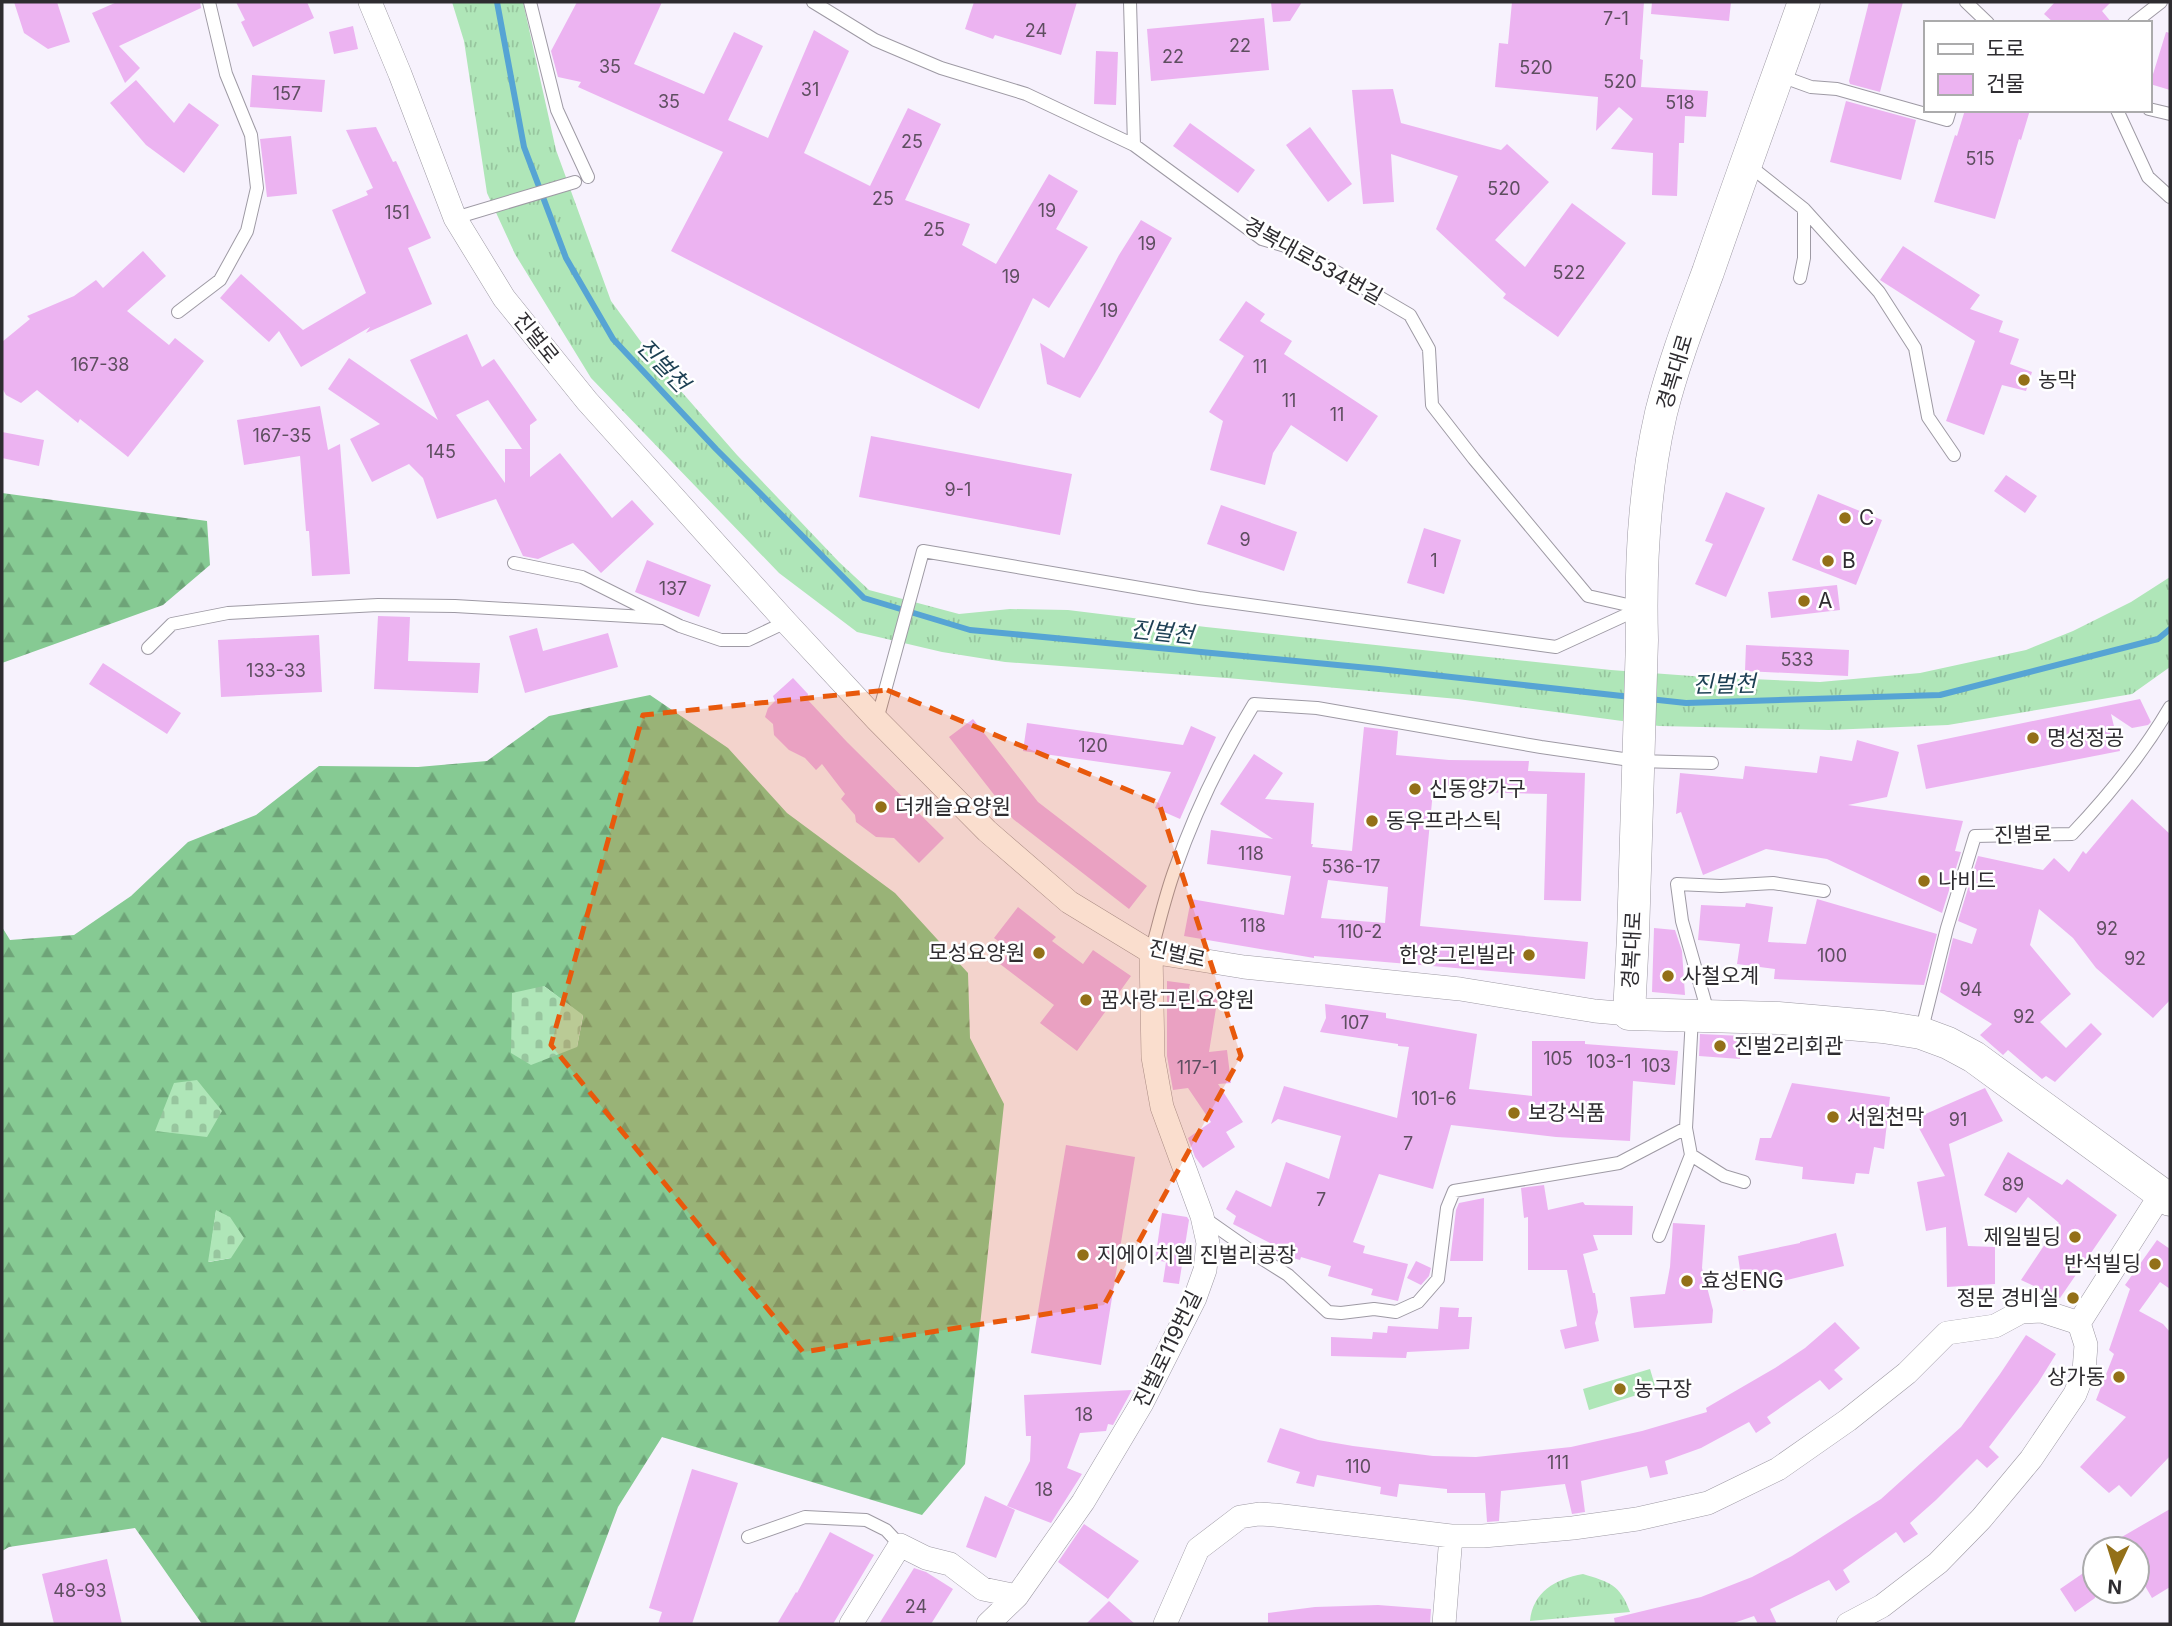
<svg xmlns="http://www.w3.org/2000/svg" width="2172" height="1626" font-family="Inter,'Noto Sans KR',sans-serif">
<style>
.grass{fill:url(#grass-tufts)}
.forest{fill:url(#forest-firs);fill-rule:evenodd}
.cemetery{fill:url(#cemetery-stones)}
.park{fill:#afe6b8}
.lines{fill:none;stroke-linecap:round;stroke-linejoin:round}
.stream{stroke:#56a4d4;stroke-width:6}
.building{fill:#ecb3f1;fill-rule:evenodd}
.lane-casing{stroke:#9e9aa4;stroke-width:14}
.street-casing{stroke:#9e9aa4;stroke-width:24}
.secondary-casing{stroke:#9e9aa4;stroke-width:33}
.lane{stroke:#fff;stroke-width:12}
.street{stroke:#fff;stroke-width:23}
.secondary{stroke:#fff;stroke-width:32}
.marked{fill:#e8590c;fill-opacity:0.2;stroke:#e8590c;stroke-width:5;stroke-dasharray:14 9;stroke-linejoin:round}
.poi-dot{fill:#937018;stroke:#fff;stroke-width:2.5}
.labels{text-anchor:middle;stroke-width:5;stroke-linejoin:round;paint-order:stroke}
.number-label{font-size:18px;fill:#5e4e60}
.street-label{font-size:21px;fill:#2e2c30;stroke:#fff}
.poi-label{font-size:21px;fill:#2e2c30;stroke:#fff;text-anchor:start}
.water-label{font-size:23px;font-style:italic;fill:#1c3f53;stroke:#fff}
</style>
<defs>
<pattern id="grass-tufts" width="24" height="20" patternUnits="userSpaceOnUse" patternTransform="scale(1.75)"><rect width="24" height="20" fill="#afe6b8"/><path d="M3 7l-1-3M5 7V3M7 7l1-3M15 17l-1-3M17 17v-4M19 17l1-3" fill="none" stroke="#97c59e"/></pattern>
<pattern id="forest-firs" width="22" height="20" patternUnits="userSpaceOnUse" patternTransform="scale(1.75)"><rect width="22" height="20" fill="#86ca93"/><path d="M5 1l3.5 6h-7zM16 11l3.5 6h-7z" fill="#6ea478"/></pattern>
<pattern id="cemetery-stones" width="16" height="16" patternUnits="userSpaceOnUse" patternTransform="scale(1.75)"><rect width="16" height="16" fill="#afe6b8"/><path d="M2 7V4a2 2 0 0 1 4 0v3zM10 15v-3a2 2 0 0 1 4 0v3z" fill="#97c59e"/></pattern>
</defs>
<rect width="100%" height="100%" fill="#f7f2fd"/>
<!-- grass -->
<path class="grass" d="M452,2H523L556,150L611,301L658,365L737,455L839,562L869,590L959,614L1010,609L1068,610L1206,627L1611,670L1705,677L1820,682L1920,673L2026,650L2073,631L2131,602L2170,577V667L2132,694L1948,725L1829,730L1659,726L1458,699L1227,678L1005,662L942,652L857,632L779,573L591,378L515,254L487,193L464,41Z
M1583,1574C1609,1582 1620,1584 1630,1612L1530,1621C1533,1592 1555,1579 1583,1574Z"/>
<!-- forest -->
<path class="forest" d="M2,493L207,521L210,565L163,605L2,663Z
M650,695L728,748L787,813L895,893L968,973L970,1038L1004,1104L965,1464L922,1515L662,1437L618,1507L574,1624H202L135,1528L9,1547L2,1551V927L10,940L74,935L131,896L188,842L256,815L319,766L418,767L487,761L549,716ZM544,986L583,1016L577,1047ZM216,1211L231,1258L209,1262Z"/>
<!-- cemetery -->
<path class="cemetery" d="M544,986L583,1015L577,1047L531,1065L511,1053L512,993Z
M197,1080L222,1111L207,1137L155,1131L174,1083Z
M216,1210L230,1217L244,1238L231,1258L208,1262Z"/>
<!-- park -->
<path class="park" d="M1650,1369L1656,1389L1589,1410L1583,1389Z"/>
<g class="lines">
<!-- stream -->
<path class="stream" d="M497,2L524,147L566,258L613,339L716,449L864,598L970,630L1379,669L1631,697
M1649,699L1686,703L1940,695L2158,639L2170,629"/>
</g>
<!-- building -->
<path class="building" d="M14,2H57L70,42L48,49L24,33Z
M117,2H200L201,8L119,46L140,68L125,83L92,13Z
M236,2H307L314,18L253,47L241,22L245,20Z
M577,2H662L634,64L704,94L734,32L763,46L728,120L768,138L814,30L849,51L804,153L870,186L908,108L941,124L905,200L970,224L962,245L996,264L1049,174L1078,191L1056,229L1088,247L1049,308L1033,298L979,409L671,251L723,152L578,87L581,82L558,77L551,51Z
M974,2H1077L1061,55L995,35L993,39L965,29Z
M1271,2H1302L1290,21L1273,22Z
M1512,2H1644L1640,59L1643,60L1641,87L1708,91L1706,117L1685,116L1684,143H1679L1677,196L1652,195L1653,153L1611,149L1633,119L1619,107L1596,131L1598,97L1495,87L1499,43L1508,44Z
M1652,2H1731L1729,21L1651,14Z
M1869,2H1903L1880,92L1850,84L1849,81Z
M2055,2H2111L2102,11L2112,23H2054L2044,14Z
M1264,18L1269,70L1151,81L1147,29Z
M353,26L358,49L334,54L329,32Z
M2166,32L2170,33V90L2150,84Z
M1096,51L1118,52L1116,105L1094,104Z
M252,75L325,80L322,112L250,107Z
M136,80L174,123L189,103L219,125L184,173L146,145L110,103Z
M1393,89L1401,123L1501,150L1507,144L1549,182L1495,240L1525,267L1572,203L1626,243L1558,337L1503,298L1506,294L1436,229L1458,176L1391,154L1394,202L1363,204L1352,90Z
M1846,101L1916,120L1901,180L1830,162Z
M1965,110H2030L2021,140L2019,139L1995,219L1934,202L1955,135L1957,136Z
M1190,123L1255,170L1238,193L1173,146Z
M376,127L393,162L396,161L431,238L408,248L432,304L366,333L370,327L301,367L279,331L269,342L220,298L241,274L303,330L366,293L332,210L368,195L366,191L373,188L346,130Z
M1310,127L1352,184L1328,202L1286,145Z
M291,136L297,194L267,197L260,139Z
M1141,220L1172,238L1097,370L1080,398L1047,384L1040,343L1064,358L1119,255Z
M1903,246L1980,295L1970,309L2003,321L1999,332L2019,339L2010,364L2032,372L2026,391L2002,385L1984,435L1946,421L1975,341L1880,280Z
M143,251L166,276L127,311L169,345L175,338L204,361L128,457L80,419L78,423L37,390L21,403L6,395L2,388V342L30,319L27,316L74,296L96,280L103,288Z
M1246,301L1265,314L1260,321L1292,341L1284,354L1378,416L1347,462L1291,425L1273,453L1265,485L1210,470L1223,421L1209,412L1244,356L1219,340Z
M467,334L482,367L494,359L537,420L530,425V477L560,453L612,518L632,500L654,524L601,573L573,543L538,559L523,556L496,499L437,519L423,478L409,464L372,482L350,439L380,424L328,389L349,358L438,420L410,360ZM488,400L522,449H505V483L456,415Z
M320,406L328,450L340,444L350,574L312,576L309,531H306L300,456L244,465L237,420Z
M2,432L44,440L39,466L2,458Z
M871,436L1072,474L1060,535L859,497Z
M2006,475L2037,496L2025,513L1994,491Z
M1726,492L1765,508L1726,597L1695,584L1713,544L1705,541Z
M1818,494L1882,520L1856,585L1792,560Z
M1221,505L1297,532L1284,571L1207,544Z
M1424,528L1461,540L1444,594L1407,583Z
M647,560L711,585L699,617L635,592Z
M1837,585L1840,610L1771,618L1768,592Z
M378,616L410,617L408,661L480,663L478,693L374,689Z
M537,628L543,651L608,633L618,667L525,693L509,636Z
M319,635L322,692L221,697L218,640Z
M1746,645L1849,650L1848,676L1745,671Z
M103,663L181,713L167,734L89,684Z
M793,678L808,694L807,699L847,742L944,838L919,863L894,838L876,837L856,822L855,815L841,799L845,794L822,764L816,770L805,758L789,750L774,735L773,724L765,717L768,708L775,701L773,696Z
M2140,699L2151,722L2148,725L2132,728L2111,714L2120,751L1926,789L1917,745Z
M973,719L1038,802L1147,886L1129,909L1013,819L949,737Z
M1027,723L1183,745L1191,726L1216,737L1180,819L1155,808L1171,772L1023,751Z
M1364,727L1398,731L1396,755L1449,760L1529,761L1528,771L1585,773L1581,901L1544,900L1547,794L1433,791L1420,926L1588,942L1585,979L1314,956V958L1184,936L1191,899L1284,915L1291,876L1207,864L1211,830L1273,839L1220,804L1254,754L1283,773L1265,799L1314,803L1311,844H1313L1312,847L1352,851ZM1328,880L1388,887L1385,923L1321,918Z
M1857,740L1899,752L1887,797L1848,805L1963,821L1955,851L1961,852L1942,913L1827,859L1766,849L1703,875L1681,812L1676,814L1680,773L1743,779L1745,766L1817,773L1820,756L1852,761Z
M2132,799L2170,834V1000L2153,1018L2096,968L2073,938L2039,909L2030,945L2071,994L2040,1022L2066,1048L2091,1023L2102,1034L2055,1082L2046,1076L2042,1079L2008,1050L2003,1055L1980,1035L1992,1024L1940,992L1953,938L1972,944L1977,929L1958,921L1978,856L2043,870L2054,858L2069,872L2083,851L2086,854Z
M1817,899L1937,934L1924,985L1774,979L1775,969L1737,964L1740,944L1698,940L1701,905L1745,907L1746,903L1773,907L1768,942L1806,944Z
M1018,907L1056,937L1052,941L1083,964L1093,950L1131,976L1077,1051L1040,1023L1054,1005L1000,964L1010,950L994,938Z
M1654,928L1675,930L1682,951L1685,995L1652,992Z
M1167,981L1190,984L1188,992L1218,996L1209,1052L1227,1050L1231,1083L1218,1084L1243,1122L1226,1132L1235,1147L1203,1168L1195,1157L1188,1138L1211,1122L1188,1088L1173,1090L1167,1056Z
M1325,1004L1386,1013V1018L1477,1034L1469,1089L1532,1096V1041H1585V1044L1678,1051L1675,1085L1633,1081L1630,1141L1556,1137L1451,1125L1433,1189L1379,1174L1353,1242L1365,1246L1363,1253L1408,1264L1398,1301L1371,1295L1373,1289L1328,1276L1331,1266L1301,1257L1300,1260L1269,1251L1270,1243L1233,1224L1236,1216L1226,1209L1236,1190L1271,1207L1286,1162L1329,1179L1341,1136L1278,1119L1271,1124L1284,1086L1397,1118L1409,1047L1398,1046V1044L1320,1032L1326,1018Z
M1700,1034L1742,1036L1740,1059L1699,1056Z
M1792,1083L1890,1097L1884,1149L1874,1147L1869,1174L1856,1173L1854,1184L1802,1179L1803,1167L1755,1160L1760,1138H1771Z
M1985,1088L2003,1121L1949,1144L1968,1246L1995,1247V1284L1947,1287L1946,1227L1926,1231L1917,1182L1945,1176L1914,1119Z
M1066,1145L1135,1157L1101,1365L1031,1353Z
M2008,1152L2062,1185L2067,1179L2117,1215L2060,1298L2021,1280L2059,1223L2028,1197L2016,1213L1984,1195Z
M1544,1185L1548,1210L1583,1202L1585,1205L1633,1206L1632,1235H1593L1598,1250L1583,1254L1593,1293H1595L1598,1312L1595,1323L1599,1341L1565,1349L1560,1330L1577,1326L1567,1270H1528V1217L1524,1218L1521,1188Z
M1484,1198L1483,1261H1450L1456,1210L1459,1203Z
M1162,1213L1187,1217L1189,1220L1179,1284L1163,1282L1166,1262L1155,1260Z
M1673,1223L1705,1225L1702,1268L1713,1310L1712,1323L1634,1328L1630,1297L1665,1294L1670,1267Z
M1836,1233L1844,1266L1743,1291L1738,1256L1800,1243V1242Z
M2157,1240L2170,1249V1289L2160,1282L2139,1311L2163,1324L2170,1332V1456L2131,1497L2119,1485L2109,1493L2080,1467L2126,1417L2096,1400L2114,1354L2109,1350L2130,1289L2125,1285Z
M1416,1261L1431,1268L1429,1276L1421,1285L1407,1278Z
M1440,1307L1459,1308L1458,1317H1472L1469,1349L1407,1352L1406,1358L1331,1356V1337L1372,1339L1373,1332L1387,1333L1388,1326L1438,1329Z
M1835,1322L1860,1348L1834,1370L1843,1379L1829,1390L1820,1380L1767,1417L1771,1423L1756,1433L1749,1422L1701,1448L1665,1461L1668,1474L1650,1478L1647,1466L1581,1481L1585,1512L1572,1514L1565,1484L1501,1491L1499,1521L1487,1522L1485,1493H1447V1489L1399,1484L1397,1497L1380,1494L1381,1487L1317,1475L1314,1487L1296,1483L1300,1472L1267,1462L1280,1428L1318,1440L1353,1446L1433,1456L1476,1457L1571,1447L1642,1431L1707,1412L1706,1408L1775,1368L1805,1348Z
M2026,1335L2056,1354L2038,1383L1989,1447L1999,1457L1987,1468L1977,1459L1936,1500L1910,1523L1918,1534L1904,1543L1896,1532L1843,1570L1850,1582L1836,1591L1829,1580L1770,1609L1777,1624H1758L1754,1616L1731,1624H1615L1614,1618L1701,1597L1752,1577L1792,1556L1881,1499L1961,1427L2000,1374Z
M1132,1390L1113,1425L1108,1424L1106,1431L1080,1433L1067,1468L1082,1474L1051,1523L1007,1506L1030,1461L1031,1436H1026L1024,1395Z
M692,1469L738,1483L692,1624H658L662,1612L649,1608Z
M985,1496L1015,1510L996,1558L966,1547Z
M2170,1509V1587L2152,1598L2137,1572V1549H2101Z
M1084,1524L1139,1561L1108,1599L1058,1562Z
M830,1532L874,1555L833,1624H777L796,1592L797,1593Z
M107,1559L122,1624H54L42,1574Z
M2095,1565V1598L2075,1612L2060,1589Z
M914,1568L926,1572L953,1589L931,1624H879Z
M1109,1601L1135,1624H1086Z
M1378,1605L1431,1609L1430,1624H1268V1613L1315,1607Z"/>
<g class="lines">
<defs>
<path id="lane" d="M530,2L557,110L588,177
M813,2L875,40L941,68L1026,94L1134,145L1262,239L1299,250L1410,315L1429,349L1432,405L1474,459L1588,596L1641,608
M1130,2L1134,145
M1966,2L1988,23
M2134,23L2161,2
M1778,75L1811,87L1837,89L1947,120L1950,110
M2149,109L2170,114
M2117,110L2148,177L2170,197
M1746,163L1804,209L1879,292L1915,348L1928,417L1954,455
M455,218L575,182
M1800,278L1804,258V209
M178,312L220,280L247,231L257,188L251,135L226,74L209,2
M514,563L582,577L680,626L721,640H748L786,622
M148,648L172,624L228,613L378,605L455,606L662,618
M877,720L923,551L1199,598L1556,647L1641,608
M1151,952C1159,924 1165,896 1175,869C1195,812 1222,756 1254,704L1317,708L1541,747L1637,761L1712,763
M1709,1016L1682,921L1677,884L1721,886L1773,883L1824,891
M1921,1033L1947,928L1975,836L2072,834C2109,795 2143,753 2170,707
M1691,1155L1724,1176L1744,1182
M1204,1218L1261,1258L1288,1275L1328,1312L1341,1313L1374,1309L1396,1312L1418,1302L1438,1279L1447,1208L1454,1191L1619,1163L1686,1128
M1659,1236L1691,1155L1686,1128L1692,1017
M748,1537L805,1517L866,1520L886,1530L900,1545"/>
<path id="street" d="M370,2L400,74L455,218L504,298L587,401L786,622L877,720L987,831L1069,902L1151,952L1244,967L1460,989L1595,1011L1629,1014
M2079,1323L2161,1194
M851,1624L900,1545L926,1558L950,1564L983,1589L1017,1596
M988,1624L1017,1596L1083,1502L1142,1403L1195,1298L1205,1270L1208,1243L1202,1216L1162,1107L1153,1057L1151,952
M1165,1624L1198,1549L1240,1517L1259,1514L1275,1515L1451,1536H1483L1573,1528L1637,1519L1708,1503L1778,1469L1848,1420L1907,1373L1947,1333L1995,1326L2021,1312L2042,1311L2079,1323
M1444,1624L1451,1536
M1848,1624L1882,1606L1938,1563L1981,1519L2031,1459L2075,1394L2084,1371L2086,1345L2079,1323"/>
<path id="secondary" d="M1804,2C1772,92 1739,182 1708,272C1691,318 1673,365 1661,413C1644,487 1640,564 1642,640L1633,936L1629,1014L1778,1018L1883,1027L1921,1033L1948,1043L1974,1057L2170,1200"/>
</defs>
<!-- lane casing -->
<use href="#lane" class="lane-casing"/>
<!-- street casing -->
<use href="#street" class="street-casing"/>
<!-- secondary casing -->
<use href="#secondary" class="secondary-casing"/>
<!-- lane -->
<use href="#lane" class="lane"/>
<!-- street -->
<use href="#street" class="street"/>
<!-- secondary -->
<use href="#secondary" class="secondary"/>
</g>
<!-- marked area -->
<path class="marked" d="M887,690L1159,803L1241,1056L1104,1305L803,1352L551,1045L643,715Z"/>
<!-- markers -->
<g class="poi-dot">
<circle cx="2024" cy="380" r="7"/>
<circle cx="1845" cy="518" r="7"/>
<circle cx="1828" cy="561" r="7"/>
<circle cx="1804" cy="601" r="7"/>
<circle cx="2033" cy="738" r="7"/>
<circle cx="1415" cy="789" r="7"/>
<circle cx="881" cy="807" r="7"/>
<circle cx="1372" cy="821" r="7"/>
<circle cx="1924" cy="881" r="7"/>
<circle cx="1039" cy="953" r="7"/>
<circle cx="1529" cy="955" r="7"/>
<circle cx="1668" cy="976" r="7"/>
<circle cx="1086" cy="1000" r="7"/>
<circle cx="1720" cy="1046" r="7"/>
<circle cx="1514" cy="1113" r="7"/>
<circle cx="1833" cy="1117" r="7"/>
<circle cx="2075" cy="1237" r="7"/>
<circle cx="1083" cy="1255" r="7"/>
<circle cx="2155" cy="1264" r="7"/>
<circle cx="1687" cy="1281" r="7"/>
<circle cx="2073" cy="1298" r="7"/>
<circle cx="2119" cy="1377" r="7"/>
<circle cx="1620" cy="1389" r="7"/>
</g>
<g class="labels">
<!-- number labels -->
<g class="number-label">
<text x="1616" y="25">7-1</text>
<text x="1036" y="37">24</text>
<text x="1240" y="52">22</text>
<text x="1173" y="63">22</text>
<text x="610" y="73">35</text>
<text x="1536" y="74">520</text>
<text x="1620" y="88">520</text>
<text x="810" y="96">31</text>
<text x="287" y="100">157</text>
<text x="669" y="108">35</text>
<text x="1680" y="109">518</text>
<text x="912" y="148">25</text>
<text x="1980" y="165">515</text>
<text x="1504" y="195">520</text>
<text x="883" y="205">25</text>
<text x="1047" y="217">19</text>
<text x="397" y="219">151</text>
<text x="934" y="236">25</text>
<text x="1147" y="250">19</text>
<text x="1569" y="279">522</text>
<text x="1011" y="283">19</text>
<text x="1109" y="317">19</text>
<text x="100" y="371">167-38</text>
<text x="1260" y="373">11</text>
<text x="1289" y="407">11</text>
<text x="1337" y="421">11</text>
<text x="282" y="442">167-35</text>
<text x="441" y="458">145</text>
<text x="958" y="496">9-1</text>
<text x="1245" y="546">9</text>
<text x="1434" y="567">1</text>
<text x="673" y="595">137</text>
<text x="1797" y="666">533</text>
<text x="276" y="677">133-33</text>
<text x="1093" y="752">120</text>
<text x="1251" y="860">118</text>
<text x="1351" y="873">536-17</text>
<text x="1253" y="932">118</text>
<text x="2107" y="935">92</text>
<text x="1360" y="938">110-2</text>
<text x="1832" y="962">100</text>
<text x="2135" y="965">92</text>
<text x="1971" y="996">94</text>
<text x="2024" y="1023">92</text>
<text x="1355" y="1029">107</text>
<text x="1558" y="1065">105</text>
<text x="1609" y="1068">103-1</text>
<text x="1656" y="1072">103</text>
<text x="1197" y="1074">117-1</text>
<text x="1434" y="1105">101-6</text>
<text x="1958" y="1126">91</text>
<text x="1408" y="1150">7</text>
<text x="2013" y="1191">89</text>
<text x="1321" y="1206">7</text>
<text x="1084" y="1421">18</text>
<text x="1558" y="1469">111</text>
<text x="1358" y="1473">110</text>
<text x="1044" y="1496">18</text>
<text x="80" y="1597">48-93</text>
<text x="916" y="1613">24</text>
</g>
<!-- street labels -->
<g class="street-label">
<text transform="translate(1313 261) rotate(29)" y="7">경복대로534번길</text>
<text transform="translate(536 338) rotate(51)" y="7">진벌로</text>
<text transform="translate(1675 372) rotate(-73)" y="7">경복대로</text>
<text transform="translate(2023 835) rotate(-1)" y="7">진벌로</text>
<text transform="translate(1632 950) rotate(-87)" y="7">경복대로</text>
<text transform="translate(1177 954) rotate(13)" y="7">진벌로</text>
<text transform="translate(1168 1349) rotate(-64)" y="7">진벌로119번길</text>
</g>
<!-- poi labels -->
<g class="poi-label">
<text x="2038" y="387">농막</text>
<text x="1859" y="525">C</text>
<text x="1842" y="568">B</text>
<text x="1818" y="608">A</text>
<text x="2047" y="745">명성정공</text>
<text x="1429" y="796">신동양가구</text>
<text x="895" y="814">더캐슬요양원</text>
<text x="1386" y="828">동우프라스틱</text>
<text x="1938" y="888">나비드</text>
<text x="1025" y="960" text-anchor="end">모성요양원</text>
<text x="1515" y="962" text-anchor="end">한양그린빌라</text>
<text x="1682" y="983">사철오계</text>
<text x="1100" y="1007">꿈사랑그린요양원</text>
<text x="1734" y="1053">진벌2리회관</text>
<text x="1528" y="1120">보강식품</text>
<text x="1847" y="1124">서원천막</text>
<text x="2061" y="1244" text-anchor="end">제일빌딩</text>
<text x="1097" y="1262">지에이치엘 진벌리공장</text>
<text x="2141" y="1271" text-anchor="end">반석빌딩</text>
<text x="1701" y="1288">효성ENG</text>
<text x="2059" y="1305" text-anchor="end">정문 경비실</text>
<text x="2105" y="1384" text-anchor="end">상가동</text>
<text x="1634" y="1396">농구장</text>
</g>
<!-- water labels -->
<g class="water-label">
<text transform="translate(663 365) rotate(46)" y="8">진벌천</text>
<text transform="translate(1162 632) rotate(6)" y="8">진벌천</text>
<text transform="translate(1724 684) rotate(-1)" y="8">진벌천</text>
</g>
</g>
<!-- border -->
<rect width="2172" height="1626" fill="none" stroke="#2e2c30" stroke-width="7"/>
<!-- legend -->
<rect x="1924" y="21" width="228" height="91" fill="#ffffff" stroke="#ababac" stroke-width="2"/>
<rect x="1938" y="44" width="35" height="10" fill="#ffffff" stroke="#ababac" stroke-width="2"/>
<text x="1986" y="56" font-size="21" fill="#2e2c30">도로</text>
<rect x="1938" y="74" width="35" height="21" fill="#ecb3f1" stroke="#ababac" stroke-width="2"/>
<text x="1986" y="91" font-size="21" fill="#2e2c30">건물</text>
<!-- north arrow -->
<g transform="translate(2116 1570) rotate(184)"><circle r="33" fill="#ffffff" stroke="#ababac" stroke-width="2"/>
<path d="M0-5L12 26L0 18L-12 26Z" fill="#937018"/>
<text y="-10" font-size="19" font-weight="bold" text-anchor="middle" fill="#2e2c30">N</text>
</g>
</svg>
